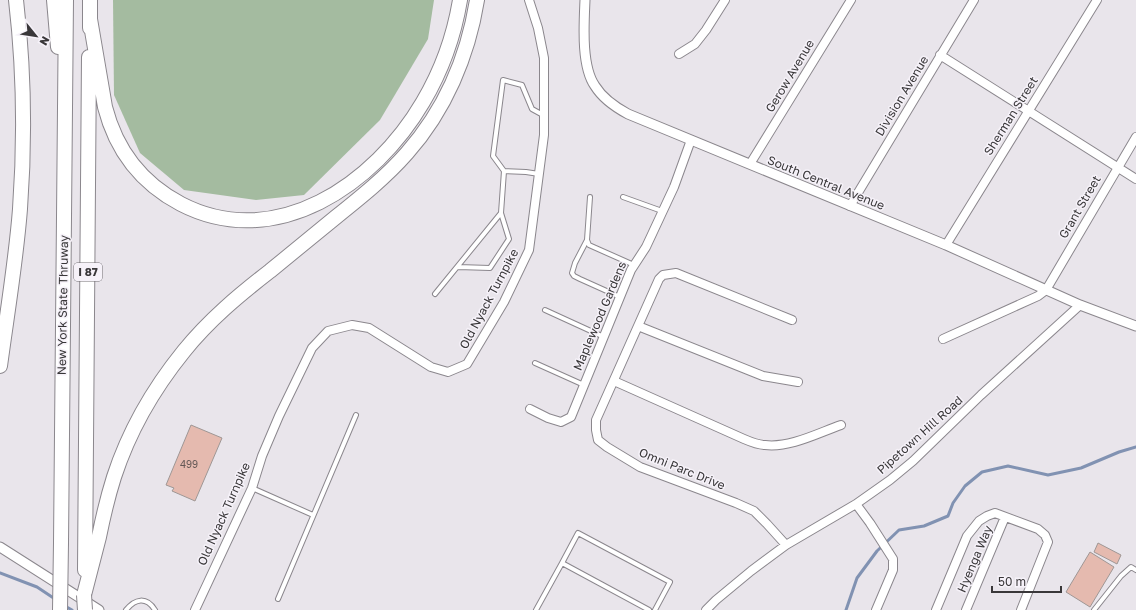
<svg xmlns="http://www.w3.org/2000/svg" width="1136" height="610" font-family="'Golos Text',sans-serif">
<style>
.green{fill:#a4bba0}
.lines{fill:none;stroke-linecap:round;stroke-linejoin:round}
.stream{stroke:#8192b2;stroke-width:3}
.building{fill:#e5baaf;stroke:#9f9795}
.service-casing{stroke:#8b878d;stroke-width:6}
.minor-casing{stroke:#8b878d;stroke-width:10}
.tertiary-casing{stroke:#8b878d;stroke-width:11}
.motorway-casing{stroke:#8b878d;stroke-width:16}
.service{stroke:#fff;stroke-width:4}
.minor{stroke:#fff;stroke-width:8}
.tertiary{stroke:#fff;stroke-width:9}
.motorway{stroke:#fff;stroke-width:14}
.motorway-bridge-casing{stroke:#8b878d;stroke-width:16;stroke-linecap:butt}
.motorway-bridge{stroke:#fff;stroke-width:14}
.labels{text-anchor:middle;stroke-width:3;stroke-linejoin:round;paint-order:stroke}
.number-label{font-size:10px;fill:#645856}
.shield{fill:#f6f2f9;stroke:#726f73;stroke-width:1}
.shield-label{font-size:11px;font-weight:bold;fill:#393739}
.street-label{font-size:12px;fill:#393739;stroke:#f6f2f9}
</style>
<rect width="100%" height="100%" fill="#e9e5eb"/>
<!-- green -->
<path class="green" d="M113,0H434L428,39L380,120L304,195L256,200L184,190L140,153L114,95Z"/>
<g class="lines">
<!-- stream -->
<path class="stream" d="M0,573L37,587L55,599
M65,606L72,610
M846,610L857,578L877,551L899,530L924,526L948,516L953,503L965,486L982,472L1008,466L1048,475L1081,468L1119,452L1136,447"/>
</g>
<!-- building -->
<path class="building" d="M191,425L222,438L195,501L172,491L174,488L166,485Z
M1098,543L1121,555L1117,564L1094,552Z
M1090,552L1114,567L1090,607L1066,592Z"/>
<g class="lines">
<defs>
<path id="service" d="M504,171L493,156L503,80L522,85L532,109L543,115
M590,197L587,240L589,245L634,265
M623,197L662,211
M587,240L575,263L572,273L574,276L580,279L620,297
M458,267L490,268L509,239L501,213
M435,294L501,213L504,171L526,172L539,174
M545,310L604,337
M535,363L584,385
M252,488L313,515
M278,599L356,415
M126,610C135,599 146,596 155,610
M536,610L562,563
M649,610L562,563L578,533L670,582L655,610
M1094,610L1121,576L1131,567L1136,570"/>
<path id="minor" d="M679,54L695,44L706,30L725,0
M940,55L1136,179
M750,164L851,0
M850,206L974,0
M946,245L1097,0
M638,326L763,376L798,382
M943,339L1038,296L1046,290L1136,137
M614,381L744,439C751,442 758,445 765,445C790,448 818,433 841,425
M530,409L548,418L561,422L571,417L631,270L646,247L674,187L691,140
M856,504L870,523L893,559V570L876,610
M786,545L767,524L754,511L736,503L640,467L607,447L598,440L596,430V420L659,279L663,275L676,273L792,320
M195,610L252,488L262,456L279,416L312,348L328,331L352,325L369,328L431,367L448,372L467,364L504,302L529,250L544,135V58L538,28L529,0
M706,610L716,600L751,571L786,545L856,504L890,480L913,461L981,395L1080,305
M936,610L967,536L979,521L987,516L995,513L1038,529L1045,535L1048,542L1021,610
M966,610L1005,517"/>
<path id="tertiary" d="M585,0C584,24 581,66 595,86C603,99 615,107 628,114L946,245L1080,305L1136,326
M0,547L99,610"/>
<path id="motorway" d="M54,0L58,47
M90,19L105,107C116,150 141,183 181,204C276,253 375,184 423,102C442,70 454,36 460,0
M90,28V0
M0,366C7,314 16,261 20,209C25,140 24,69 16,0
M61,543L66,0
M85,570L89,57
M84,595C89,576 94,557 99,537C103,517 108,496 114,477C129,431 154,388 184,351C209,320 239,295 270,271C292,253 314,235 336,217C361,197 386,177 407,153C445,110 468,56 477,0"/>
</defs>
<!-- service casing -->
<use href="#service" class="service-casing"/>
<!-- minor casing -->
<use href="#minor" class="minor-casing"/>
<!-- tertiary casing -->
<use href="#tertiary" class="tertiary-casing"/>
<!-- motorway casing -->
<use href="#motorway" class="motorway-casing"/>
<!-- service -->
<use href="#service" class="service"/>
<!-- minor -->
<use href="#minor" class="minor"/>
<!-- tertiary -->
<use href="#tertiary" class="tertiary"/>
<!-- motorway -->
<use href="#motorway" class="motorway"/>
<defs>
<path id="motorway-bridge" d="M84,595L85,610
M60,610L61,543"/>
</defs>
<!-- motorway-bridge casing -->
<use href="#motorway-bridge" class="motorway-bridge-casing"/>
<!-- motorway-bridge -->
<use href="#motorway-bridge" class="motorway-bridge"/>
</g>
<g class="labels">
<!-- number labels -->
<g class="number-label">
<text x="189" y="468">499</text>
</g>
<!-- shield labels -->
<rect class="shield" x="74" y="263" width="28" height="18" rx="3"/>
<g class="shield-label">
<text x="88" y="276">I 87</text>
</g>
<!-- street labels -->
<g class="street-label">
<text transform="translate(790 76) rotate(-59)" y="4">Gerow Avenue</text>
<text transform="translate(902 96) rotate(-59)" y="4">Division Avenue</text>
<text transform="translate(1011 116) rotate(-58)" y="4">Sherman Street</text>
<text transform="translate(826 183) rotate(22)" y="4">South Central Avenue</text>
<text transform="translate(1080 207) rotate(-60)" y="4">Grant Street</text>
<text transform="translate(489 299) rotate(-62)" y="4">Old Nyack Turnpike</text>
<text transform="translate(63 305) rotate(-89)" y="4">New York State Thruway</text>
<text transform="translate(600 316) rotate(-67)" y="4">Maplewood Gardens</text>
<text transform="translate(920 435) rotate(-42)" y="4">Pipetown Hill Road</text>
<text transform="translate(682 469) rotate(22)" y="4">Omni Parc Drive</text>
<text transform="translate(224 514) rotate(-66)" y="4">Old Nyack Turnpike</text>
<text transform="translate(975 559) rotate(-67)" y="4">Hyenga Way</text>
</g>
</g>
<!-- north arrow -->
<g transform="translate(36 36) rotate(120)" stroke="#f6f2f9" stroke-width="3" paint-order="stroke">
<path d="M0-3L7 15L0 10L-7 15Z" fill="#393739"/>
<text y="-6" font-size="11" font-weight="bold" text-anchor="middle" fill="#393739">N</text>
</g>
<!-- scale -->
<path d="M992 586v6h69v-6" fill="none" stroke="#393739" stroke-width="2"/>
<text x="998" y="586" font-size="12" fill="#393739" stroke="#f6f2f9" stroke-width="3" paint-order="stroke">50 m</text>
</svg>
